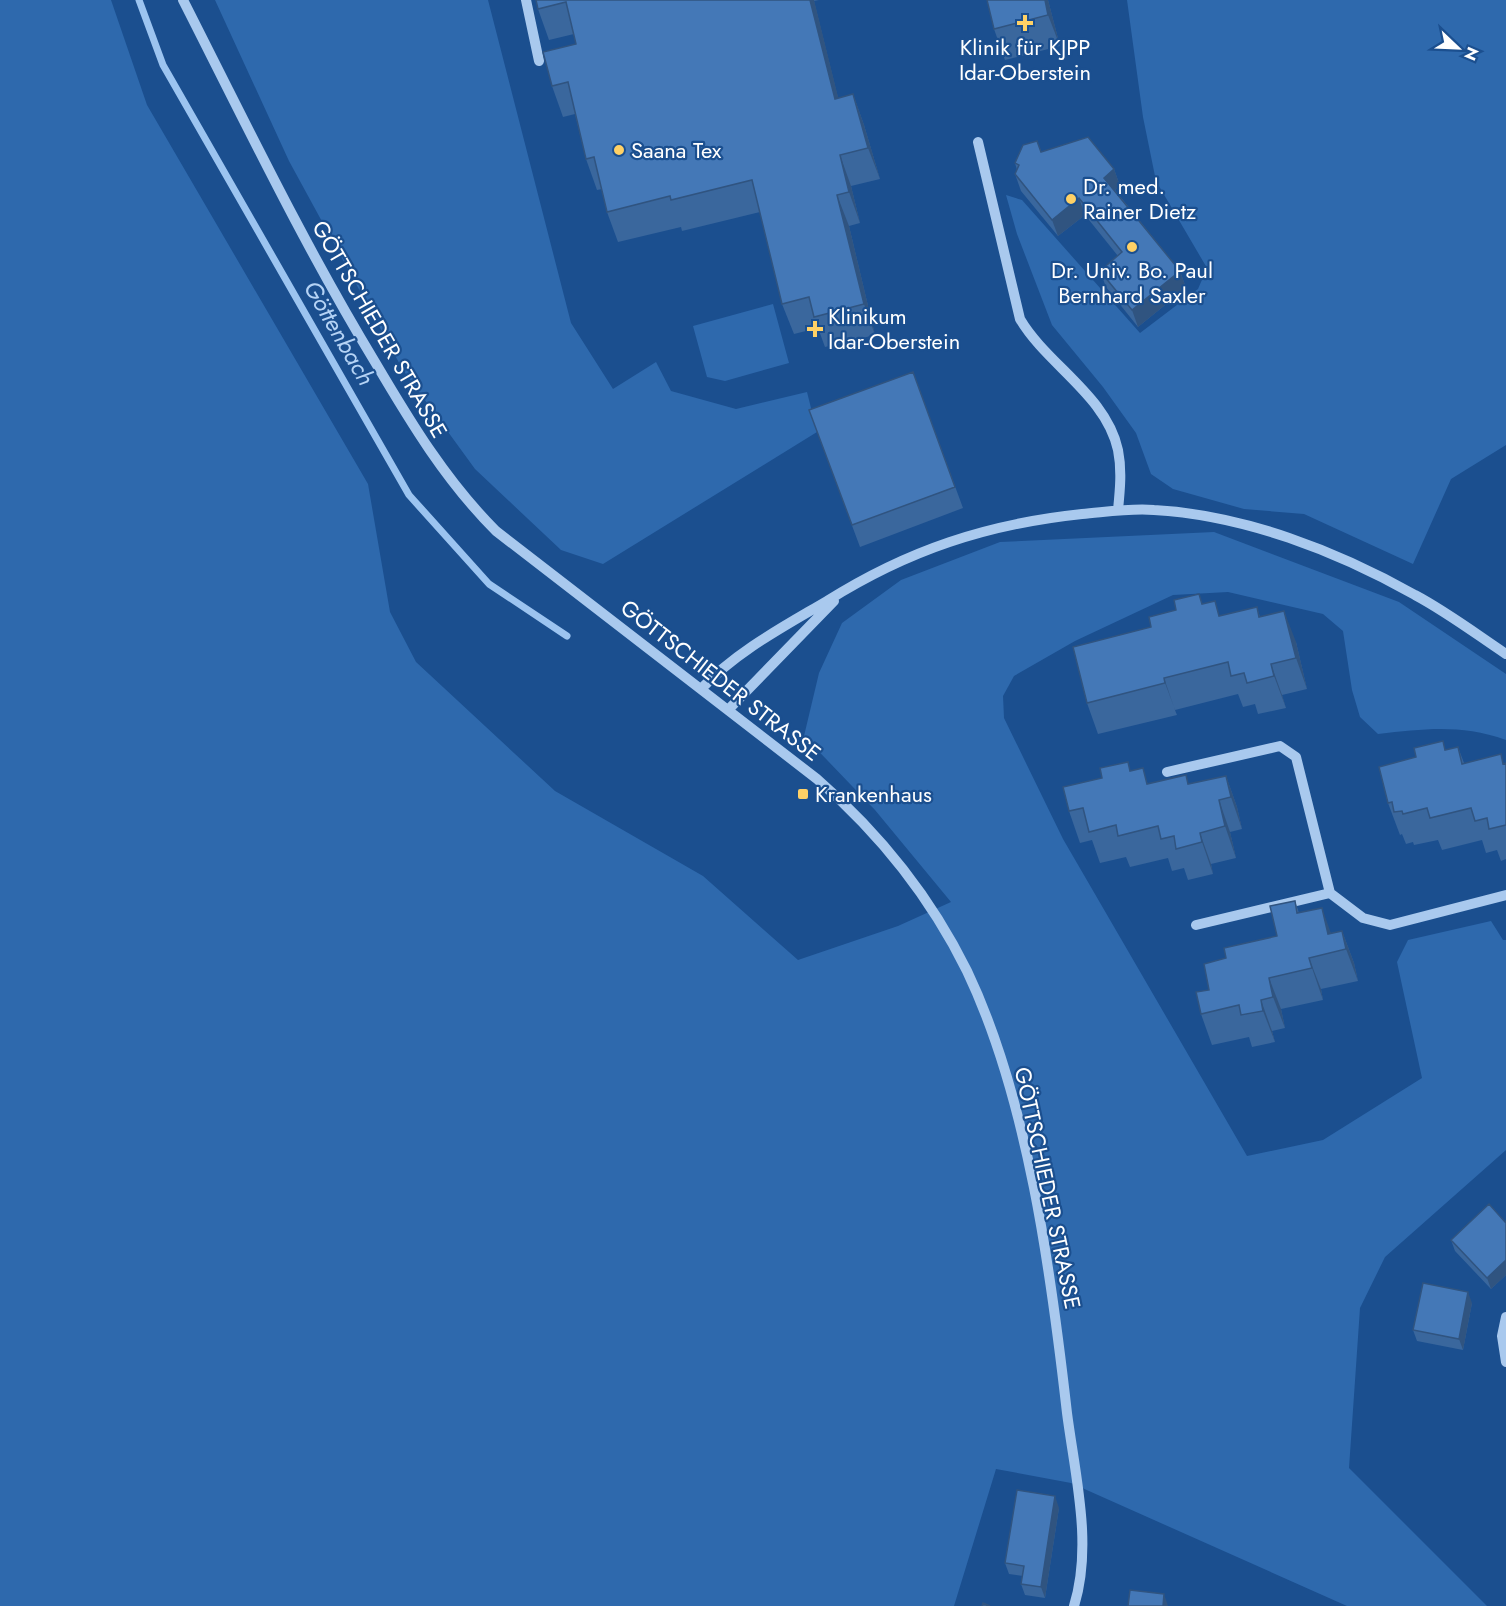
<svg xmlns="http://www.w3.org/2000/svg" width="1506" height="1606" font-family="Jost,sans-serif">
<style>
.green{fill:#2e69ad}
.lines{fill:none;stroke-linecap:round;stroke-linejoin:round}
.stream{stroke:#9cc4f0;stroke-width:7}
.minor{stroke:#a9c9ee;stroke-width:10}
.wall{fill:#3a679d}
.shaded-wall{fill:#305480}
.building{fill:#4478b7;stroke:#305480;stroke-width:1.5}
.poi-dot{fill:#ffd166;stroke:#1b4f8f;stroke-width:2}
.labels{text-anchor:middle;stroke-width:4.5;stroke-linejoin:round;paint-order:stroke}
.poi-label{font-size:22px;fill:#fff;stroke:#1b4f8f;text-anchor:start}
.street-label{font-size:22px;fill:#fff;stroke:#1b4f8f}
.water-label{font-size:24px;font-style:italic;fill:#b5d3f5;stroke:#1b4f8f}
</style>
<rect width="100%" height="100%" fill="#1b4f8f"/>
<!-- green -->
<path class="green" d="M0,0H111L147,105L368,484L390,612L416,662L555,791L703,876L798,960L898,926L951,902L875,810L804,736L819,673L842,623L901,580L1000,542L1214,532L1399,602L1506,674V740C1460,724 1425,729 1378,734L1360,717L1352,690L1343,631L1323,614L1228,592L1173,595L1075,641L1014,676L1003,696L1004,718L1063,839L1247,1156L1323,1140L1422,1078L1397,962L1408,940L1491,921L1503,940H1506V1150L1385,1257L1360,1308L1349,1468L1487,1606H1347L1071,1483L996,1469L954,1606H0Z
M215,0H488L571,323L613,389L656,362L671,391L736,409L807,392L817,432L603,564L561,550L475,469L403,370L289,161Z
M1127,0H1506V445L1451,479L1413,564L1304,514L1244,509L1173,489L1151,474L1136,433L1103,387L1052,325L1017,234L1006,195L1022,200L1140,333L1198,289L1207,268L1156,181L1143,117Z
M773,304L789,363L725,381L707,377L693,326Z"/>
<g class="lines">
<!-- stream -->
<path class="stream" d="M139,0L163,65L409,495L489,584L567,636"/>
<!-- minor -->
<path class="minor" d="M183,0C245,122 304,245 375,362C411,423 446,481 496,531L817,779C878,832 931,898 967,971C1028,1099 1051,1272 1067,1413C1075,1475 1093,1545 1074,1606
M526,0L539,61
M978,142L1020,319C1047,365 1106,395 1118,450C1122,470 1120,490 1118,510
M701,689C737,651 783,627 827,601C908,550 987,524 1082,514C1106,512 1130,508 1154,510C1244,515 1337,551 1415,595C1447,612 1476,634 1506,654
M728,710L834,601
M1167,772L1280,746L1296,757L1330,893L1363,918L1390,925L1506,895
M1196,925L1330,893
M1506,1317L1502,1336L1506,1362"/>
</g>
<!-- wall -->
<path class="wall" d="M536,0H819L814,1L838,98L853,94L864,125L880,179L851,186L860,223L849,226L875,335L825,347L818,328L794,334L782,304L760,212L682,231L681,227L618,242L607,212L602,189L597,190L586,159L575,114L563,117L552,86L576,44L574,34L549,40L538,9Z
M1048,0L1060,46L1005,60L994,29Z
M1037,141L1041,151L1114,169L1120,186L1115,190L1180,271L1186,288L1138,327L1106,287L1100,271L1118,256L1085,215L1058,236L1021,191L1015,174L1017,170L1015,163Z
M913,372L963,508L860,547L809,410Z
M1203,603L1220,616L1257,607L1260,617L1296,642L1307,689L1282,695L1286,708L1258,714L1255,704L1243,707L1238,694L1175,710L1177,715L1098,734L1087,703L1151,627Z
M1458,747L1464,763H1506V859L1501,861L1497,850L1486,853L1482,840L1442,850L1438,840L1414,845L1413,842L1406,844L1402,834L1400,835L1388,803L1446,750Z
M1131,770L1149,784H1189L1226,776L1237,807L1242,829L1230,832L1236,858L1211,864L1213,874L1188,880L1184,868L1172,871L1168,858L1130,867L1126,857L1100,863L1092,840L1080,843L1069,811Z
M1295,901L1299,913L1331,933L1342,931L1354,963L1358,981L1321,989L1323,1000L1281,1009L1285,1028L1272,1031L1275,1042L1252,1047L1249,1037L1212,1045L1201,1014L1209,990L1226,958L1277,936Z
M1506,1221V1275L1491,1289L1455,1251L1451,1240Z
M1472,1303L1463,1350L1417,1341L1413,1330Z
M1059,1508L1045,1598L1025,1595L1021,1584L1023,1576L1009,1574L1005,1563Z"/>
<!-- shaded-wall -->
<path class="shaded-wall" d="M810,0H814L846,129L835,99Z
M1045,0H1048L1060,46L1048,15Z
M853,94L864,125L880,179L868,148Z
M840,155L851,186L860,223L849,192Z
M1114,169L1120,186L1110,194L1104,178Z
M837,195L849,226L875,335L864,304Z
M1079,198L1085,215L1058,236L1052,220Z
M1180,271L1186,288L1138,327L1132,310Z
M1284,611L1296,642L1307,689L1296,658Z
M1271,664L1282,695L1286,708L1274,676Z
M1164,678L1175,710L1177,715L1165,683Z
M1226,776L1237,807L1242,829L1231,797Z
M1219,800L1230,832L1236,858L1225,826Z
M1200,833L1211,864L1213,874L1202,842Z
M1322,908L1333,939L1328,934Z
M1342,931L1354,963L1358,981L1346,949Z
M1309,958L1321,989L1323,1000L1312,968Z
M1269,978L1281,1009L1285,1028L1273,997Z
M1261,1000L1272,1031L1275,1042L1263,1011Z
M1506,1260V1275L1491,1289L1487,1278Z
M1468,1292L1472,1303L1463,1350L1459,1339Z
M1055,1496L1059,1508L1045,1598L1041,1587Z
M1164,1594L1168,1606H1163Z"/>
<!-- building -->
<path class="building" d="M536,0H810L835,99L853,94L868,148L840,155L849,192L837,195L864,304L814,317L809,297L782,304L752,180L671,200L670,196L607,212L594,157L586,159L568,82L552,86L543,52L576,44L566,2L538,9Z
M987,0H1045L1048,15L994,29Z
M1088,137L1114,169L1104,178L1180,271L1132,310L1100,271L1122,252L1079,198L1052,220L1015,174L1019,165L1015,163L1023,145L1037,141L1041,152Z
M913,372L955,487L852,525L809,410Z
M1199,594L1202,604L1215,601L1219,616L1257,607L1259,617L1284,611L1296,658L1271,664L1274,676L1247,683L1244,673L1231,676L1228,662L1164,678L1165,683L1087,703L1073,647L1151,627L1149,617L1176,610L1174,600Z
M1443,741L1445,750L1458,747L1462,764L1501,754L1503,764L1506,763V825L1489,829L1487,818L1475,821L1471,808L1430,818L1427,808L1403,814L1402,811L1394,812L1392,802L1388,803L1379,767L1416,757L1414,748Z
M1128,762L1130,771L1143,768L1147,784L1186,775L1188,784L1226,776L1231,797L1219,800L1225,826L1200,833L1202,842L1176,849L1174,836L1161,839L1158,826L1118,836L1116,825L1089,832L1083,808L1069,811L1063,787L1102,778L1100,768Z
M1295,901L1297,913L1322,908L1328,934L1342,931L1346,949L1309,958L1312,968L1269,978L1273,997L1261,1000L1263,1011L1241,1015L1239,1005L1201,1014L1196,992L1209,990L1204,964L1226,958L1224,948L1277,936L1270,906Z
M1489,1204L1505,1222L1506,1221V1260L1487,1278L1451,1240Z
M1423,1283L1468,1292L1459,1339L1413,1330Z
M1017,1490L1055,1496L1041,1587L1021,1584L1024,1566L1005,1563Z
M1130,1590L1164,1594L1163,1606H1128Z
M983,1603L990,1606H982Z"/>
<!-- markers -->
<g class="poi-dot">
<path d="M1022 14h6v6h6v6h-6v6h-6v-6h-6v-6h6z"/>
<circle cx="619" cy="150" r="6"/>
<circle cx="1071" cy="199" r="6"/>
<circle cx="1132" cy="247" r="6"/>
<path d="M812 320h6v6h6v6h-6v6h-6v-6h-6v-6h6z"/>
<rect x="797" y="788" width="12" height="12" rx="3"/>
</g>
<g class="labels">
<!-- poi labels -->
<g class="poi-label">
<text x="1025" y="55" text-anchor="middle">Klinik für KJPP<tspan x="1025" dy="25">Idar-Oberstein</tspan></text>
<text x="631" y="158">Saana Tex</text>
<text x="1083" y="194">Dr. med.<tspan x="1083" dy="25">Rainer Dietz</tspan></text>
<text x="1132" y="278" text-anchor="middle">Dr. Univ. Bo. Paul<tspan x="1132" dy="25">Bernhard Saxler</tspan></text>
<text x="828" y="324">Klinikum<tspan x="828" dy="25">Idar-Oberstein</tspan></text>
<text x="815" y="802">Krankenhaus</text>
</g>
<!-- street labels -->
<g class="street-label">
<text transform="translate(380 329) rotate(60)" y="8">GÖTTSCHIEDER STRASSE</text>
<text transform="translate(721 680) rotate(38)" y="8">GÖTTSCHIEDER STRASSE</text>
<text transform="translate(1048 1188) rotate(78)" y="8">GÖTTSCHIEDER STRASSE</text>
</g>
<!-- water labels -->
<g class="water-label">
<text transform="translate(339 333) rotate(60)" y="8">Göttenbach</text>
</g>
</g>
<!-- north arrow -->
<g transform="translate(1458 48) rotate(113)" stroke="#1b4f8f" stroke-width="4.5" paint-order="stroke">
<path d="M0-4.5L10 22L0 15L-10 22Z" fill="#ffffff"/>
<text y="-9" font-size="16" font-weight="bold" text-anchor="middle" fill="#ffffff">N</text>
</g>
</svg>
